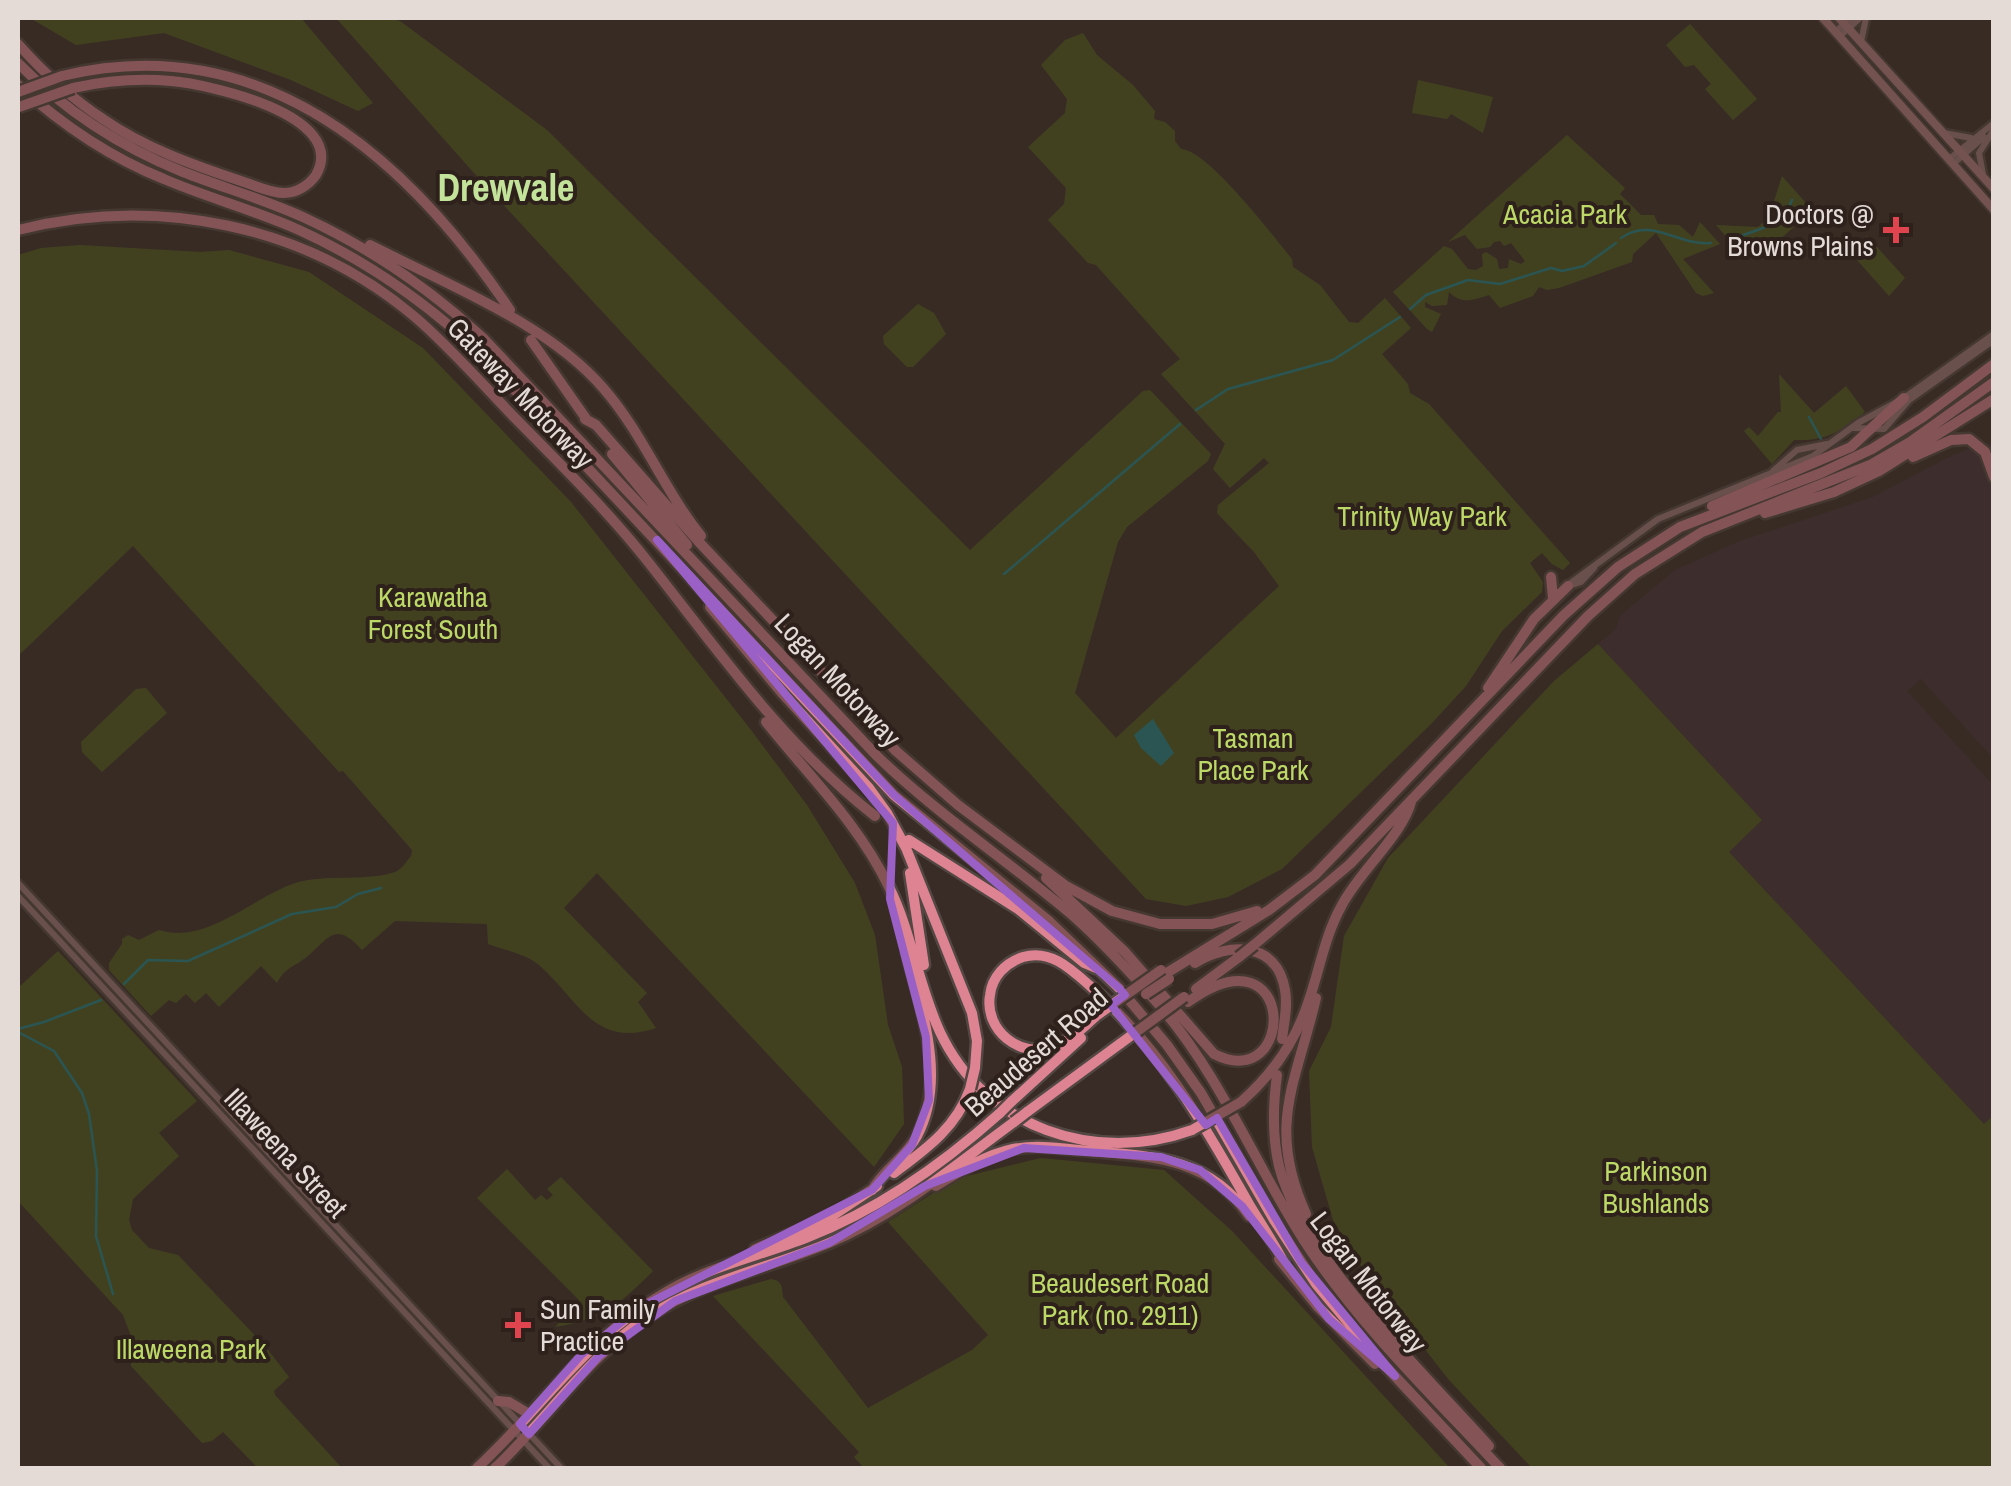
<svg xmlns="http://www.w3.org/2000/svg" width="2011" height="1486" font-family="'Archivo Narrow',sans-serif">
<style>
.industrial{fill:#432f36}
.green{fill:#4d5c1b}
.water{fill:#19888b}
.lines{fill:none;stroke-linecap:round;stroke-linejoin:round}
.stream{stroke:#19888b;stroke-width:2.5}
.secondary-casing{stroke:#524742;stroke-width:11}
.primary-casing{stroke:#524742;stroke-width:12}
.highway-casing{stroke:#524742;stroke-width:15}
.secondary{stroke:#a47d7e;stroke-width:6}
.primary{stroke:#bd8086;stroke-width:8}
.highway{stroke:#dd8392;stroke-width:10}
.highway-bridge-casing{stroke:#524742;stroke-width:15;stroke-linecap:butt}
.highway-bridge{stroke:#dd8392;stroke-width:10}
.marked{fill:none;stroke:#9a60c6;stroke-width:8;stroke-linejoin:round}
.health-dot{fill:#e0444e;stroke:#2e211c;stroke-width:4}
.labels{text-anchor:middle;stroke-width:8;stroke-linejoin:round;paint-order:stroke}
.park-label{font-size:28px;fill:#bcd967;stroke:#2e211c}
.poi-label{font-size:28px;fill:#e4dbd7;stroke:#2e211c;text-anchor:end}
.street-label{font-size:28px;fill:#e4dbd7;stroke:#2e211c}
.district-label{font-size:38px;font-weight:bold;fill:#c3e29a;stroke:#2e211c}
</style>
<rect width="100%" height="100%" fill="#392b25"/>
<!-- industrial -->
<path class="industrial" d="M1993,443V758L1921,679L1907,691L1993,785L1994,1116L1984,1124L1728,851L1762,820L1598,644L1616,629L1620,616L1675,570L1740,541L1873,497L1947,458L1973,447Z"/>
<!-- green -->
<path class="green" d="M30,18L153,20L159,18H301L373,103L358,111L291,80L164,33L76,45Z
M336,18H389L400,21L547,130L970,550L1143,391L1150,390L1211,454L1208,461L1127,527L1118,542L1075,693L1116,738L1279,586L1254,552L1217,513L1218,505L1269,463L1264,458L1230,488L1213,469L1225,444L1161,374L1180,359L1096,265L1088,263L1048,220L1064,204L1066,188L1028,147L1065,113L1067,99L1041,65L1065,40L1083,33L1097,55L1133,85L1155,111L1154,119L1165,122L1175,131V141L1181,149C1208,150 1273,236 1292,259L1293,267L1320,285L1349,322L1358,323L1385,298L1411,328L1382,354L1408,384L1410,393L1429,404L1570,563L1563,570L1552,564L1542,553L1530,563L1543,582L1542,592L1502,631L1466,686L1431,724L1282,869L1228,897L1186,906L1146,899L474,173Z
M1690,24L1757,99L1733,120L1705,89L1711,84L1694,65L1685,67L1666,45Z
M1418,80L1493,97L1483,133L1451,114L1447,119L1412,113Z
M1567,135L1625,188L1620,194L1641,215H1654L1658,224L1679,225L1693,237L1700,222L1720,244L1683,259L1714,293L1703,296L1696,293L1656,233L1633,254L1632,262L1559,288L1547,290L1539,287L1533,296L1500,308L1489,295C1473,300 1462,305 1449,292L1447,305L1432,306L1425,302V307L1441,314L1432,332L1427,329L1393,292L1444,246L1452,249L1468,269L1476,270L1483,266L1482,254L1486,252L1497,259L1499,269L1508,268L1509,259L1521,264L1525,261L1511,243L1504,246L1500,241L1494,242L1490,247L1477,249L1465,235L1448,242Z
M1782,176L1806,203L1797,224L1777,242L1762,240L1735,247L1716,225L1758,227L1769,217Z
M1867,236L1905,278L1889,296L1849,251Z
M80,245L200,252L229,250L309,272L423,348L571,502L751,730L807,805L855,883L875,935L888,1025L902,1067L904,1124L874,1167L597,873L564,908L647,993L638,1002L656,1028C594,1049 579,1000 539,965C527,954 504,950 488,944L487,924L395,921L362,950C332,916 327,944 301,961C291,968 283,970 277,983L261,966L219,1007L206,993L195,1003L186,994L176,1003L169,1000L151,1016L109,970V963L122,944V939L128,935L139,940L159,930C210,946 258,891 303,881C331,875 370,881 395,872C401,870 407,861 411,856L412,850L343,771L339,772L133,546L18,656V255L41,248Z
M918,304L934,313L946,334L913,367H907L884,344L883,336Z
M1779,374L1814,413L1846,386L1865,412C1837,432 1829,441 1794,440L1772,464L1744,431L1749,427L1758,436L1778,412H1781Z
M1598,644L1762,820L1729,852L1984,1124L1993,1116V1468H1532L1449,1380L1366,1274L1333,1220L1312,1147L1309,1071L1331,1027L1344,936L1388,858L1554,681Z
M146,688L167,713L102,772L82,752L81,742L136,689Z
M58,951L197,1101L159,1133L179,1156L133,1199L129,1220L132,1230L149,1248L178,1255L265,1346L289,1377L274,1391L275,1395L342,1468H258L223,1432L212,1441L202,1443L131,1366V1336L123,1315L18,1201V988Z
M1041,1158L1164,1170L1232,1231L1450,1468H864L854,1457L859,1452L713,1296L771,1279C782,1281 782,1286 783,1297L868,1408L972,1350L988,1335L888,1222L955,1179Z
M507,1169L535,1200L541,1195L547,1200L553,1195L547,1189L561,1177L653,1271C619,1305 603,1319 555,1327L579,1300L477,1198Z"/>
<!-- water -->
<path class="water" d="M1153,719L1174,753L1161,766L1141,748L1134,735Z"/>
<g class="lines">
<!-- stream -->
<path class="stream" d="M1621,238C1652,216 1677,246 1711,243
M1735,238C1759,228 1782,228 1792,200
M1410,309L1426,295L1468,280L1500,284L1551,268L1562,271L1584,266L1616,243
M1196,410L1228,389L1333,360L1400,317
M1809,417L1821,439
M1004,574L1180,424
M124,984L148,960L188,961L292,914L336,907L358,894L381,888
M18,1029L44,1022L101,1000
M18,1032L54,1051L82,1093L89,1114L97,1171L96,1236L113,1294"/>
<defs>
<path id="secondary" d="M1835,32L1851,18
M1840,36L1860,18
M1861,42L1866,18
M1944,133L1971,138
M1949,159L1994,123
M1953,164L1984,137
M1983,174L1979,153L1993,131
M1853,428L1884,429L1909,400L1994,340
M1773,471L1797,450L1827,444
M1568,585L1658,519L1813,456L1858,423L1904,398L1994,334
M1569,586L1581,582L1594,568
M18,883L561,1468
M18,896L549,1468"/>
<path id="primary" d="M1823,18L1994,210
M1839,18L1994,189"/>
<path id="highway" d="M18,44C43,72 71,98 103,119C145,148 193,165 241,181C254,185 270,193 284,193C297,193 309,185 316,175C350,115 208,84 171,81C138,78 105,81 73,88
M18,63C65,111 121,147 183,172C224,188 266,200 305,218C372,249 430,289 483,338L877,756C937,814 1007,860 1071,914C1103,942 1132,974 1160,1006C1222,1078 1256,1167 1307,1245C1361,1327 1434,1397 1500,1468
M62,76C261,28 407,157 510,310
M18,85C61,124 109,157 164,179C208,198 255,210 299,230C367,261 427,303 481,354L894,795L1050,922L1119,988L1167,1045L1201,1093L1274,1220L1316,1284L1376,1356L1481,1468
M18,230C156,195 305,224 415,317C451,348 483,385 516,419C562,466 609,512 649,563C720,653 784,745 875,816
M370,245C446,284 549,324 604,389C643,434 664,490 701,536
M531,340L587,420
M585,419L596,425L698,541L896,751L958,805L1066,886L1112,911L1160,924H1212L1257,911
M612,454L687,545
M1913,457L1951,440L1969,439L1985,452L1994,477
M1712,506L1851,447L1904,398
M1765,513L1834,492L1879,471L1994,399
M1551,577L1553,598
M710,607L782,693L869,788L887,813L906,848L972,1013L977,1041L975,1068
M1488,688L1534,619L1568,586
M766,722C809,776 859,824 889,887C912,933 918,985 940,1032C985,1128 1095,1165 1192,1130
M909,840L1018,909L1084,963L1096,968
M910,873L924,965
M1046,878L1125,952L1214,1054C1297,1096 1298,923 1188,1002
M1254,945L1350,864L1588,616L1635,574L1702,532L1870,465L1910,442L1994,382
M1195,963C1229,942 1277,941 1285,990C1288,1006 1284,1023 1282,1039
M1165,974L1269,910L1315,875L1564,615L1618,567L1680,527L1821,473L1872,449L1923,417L1994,364
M1196,989L1239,957
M1096,1016C1083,1028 1070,1041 1053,1047C1020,1059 984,1030 990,995C992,977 1005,963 1023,957C1050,949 1070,968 1089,985C1160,1047 1204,1124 1249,1204C1261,1224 1274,1243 1284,1263
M1277,1075C1273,1105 1272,1136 1279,1166C1302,1257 1425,1374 1489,1446
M1011,1102L1081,1038
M1241,1102C1273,1074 1296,1041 1309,1000C1320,968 1325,935 1342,905C1359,872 1403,834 1411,802
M1027,1112L1121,1043
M894,1173C926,1149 956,1128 970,1089
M936,1186C960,1171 985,1155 1013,1149C1039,1144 1066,1149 1091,1151C1154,1156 1211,1159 1249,1216
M872,1190C883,1170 905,1158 917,1136C947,1080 922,1011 907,953
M1306,1214C1266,1125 1296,1084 1316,998
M755,1249L829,1218L877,1186
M1279,1259L1318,1307L1375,1364
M498,1401L509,1402L529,1414
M477,1468C541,1409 588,1336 666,1292C710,1266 760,1256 808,1237C878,1210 944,1163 1000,1113
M495,1468C547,1419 586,1359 646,1318C703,1280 767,1269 829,1243C897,1215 955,1165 1014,1122"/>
</defs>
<!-- secondary casing -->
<use href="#secondary" class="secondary-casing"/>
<!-- primary casing -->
<use href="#primary" class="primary-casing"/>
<!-- highway casing -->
<use href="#highway" class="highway-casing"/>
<!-- secondary -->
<use href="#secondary" class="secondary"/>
<!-- primary -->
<use href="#primary" class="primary"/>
<!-- highway -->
<use href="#highway" class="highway"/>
<defs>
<path id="highway-bridge" d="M18,92L62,76
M19,107L73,88
M1239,957L1254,945
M1146,994L1169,979
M1096,1016L1161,970
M1121,1043L1184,997
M970,1089L975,1068
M1000,1113L1011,1102
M1014,1122L1027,1112
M1192,1130L1241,1102"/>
</defs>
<!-- highway-bridge casing -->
<use href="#highway-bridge" class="highway-bridge-casing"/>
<!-- highway-bridge -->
<use href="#highway-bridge" class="highway-bridge"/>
</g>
<!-- marked area -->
<path d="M0 0H2011V1486H0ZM657,540L894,795L1119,988L1125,995L1111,1005L1206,1125L1217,1118L1301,1262L1395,1376L1329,1319L1242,1206L1200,1170L1161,1157L1024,1148L925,1186L829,1243L675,1301L599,1356L529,1434L520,1424L581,1355L639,1308L872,1190L912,1145L929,1100L926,1037L890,899L893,823Z" fill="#392b25" fill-opacity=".55" fill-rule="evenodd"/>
<path class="marked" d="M657,540L894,795L1119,988L1125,995L1111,1005L1206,1125L1217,1118L1301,1262L1395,1376L1329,1319L1242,1206L1200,1170L1161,1157L1024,1148L925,1186L829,1243L675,1301L599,1356L529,1434L520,1424L581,1355L639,1308L872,1190L912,1145L929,1100L926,1037L890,899L893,823Z"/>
<!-- markers -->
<g class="health-dot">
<path d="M1891 215h10v10h10v10h-10v10h-10v-10h-10v-10h10z"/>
<path d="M513 1310h10v10h10v10h-10v10h-10v-10h-10v-10h10z"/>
</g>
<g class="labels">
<!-- park labels -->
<g class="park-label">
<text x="1565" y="224">Acacia Park</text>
<text x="1422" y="526">Trinity Way Park</text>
<text x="433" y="607">Karawatha<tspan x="433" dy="32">Forest South</tspan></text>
<text x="1253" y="748">Tasman<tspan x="1253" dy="32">Place Park</tspan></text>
<text x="1656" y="1181">Parkinson<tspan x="1656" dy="32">Bushlands</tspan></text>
<text x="1120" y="1293">Beaudesert Road<tspan x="1120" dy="32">Park (no. 2911)</tspan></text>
<text x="191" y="1359">Illaweena Park</text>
</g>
<!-- poi labels -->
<g class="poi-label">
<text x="1874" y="224">Doctors @<tspan x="1874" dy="32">Browns Plains</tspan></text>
<text x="540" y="1319" text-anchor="start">Sun Family<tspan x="540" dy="32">Practice</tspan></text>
</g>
<!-- street labels -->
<g class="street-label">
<text transform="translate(521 393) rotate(46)" y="10">Gateway Motorway</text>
<text transform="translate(838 680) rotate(47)" y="10">Logan Motorway</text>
<text transform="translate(1036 1052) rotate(-41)" y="10">Beaudesert Road</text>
<text transform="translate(286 1153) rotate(47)" y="10">Illaweena Street</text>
<text transform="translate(1369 1282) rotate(52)" y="10">Logan Motorway</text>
</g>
<!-- district labels -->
<g class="district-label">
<text x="506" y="201">Drewvale</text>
</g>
</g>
<!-- border -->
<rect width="2011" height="1486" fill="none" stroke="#e4dbd7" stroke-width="40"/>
</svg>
